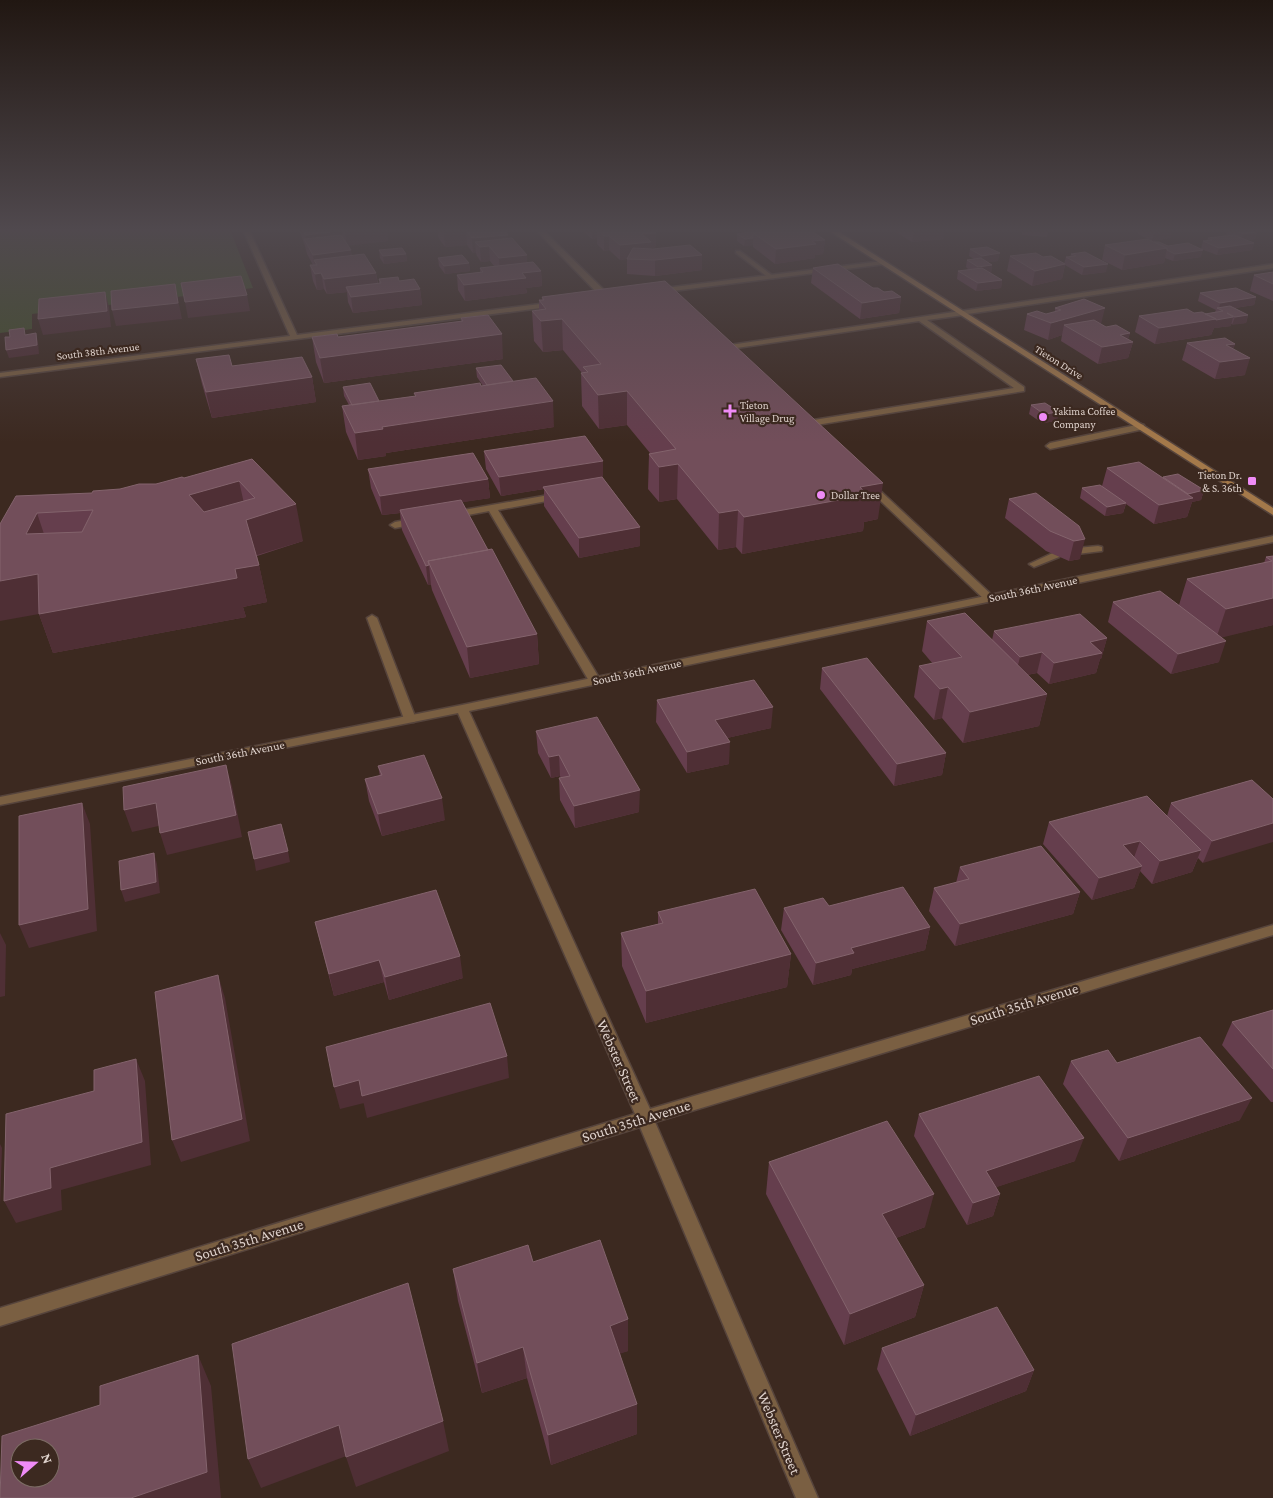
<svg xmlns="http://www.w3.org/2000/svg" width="1273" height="1498" font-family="'Crimson Pro',serif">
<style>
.green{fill:#424f29}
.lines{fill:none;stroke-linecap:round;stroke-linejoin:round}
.service-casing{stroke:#56443c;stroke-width:3}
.minor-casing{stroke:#56443c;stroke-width:3}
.secondary-casing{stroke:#56443c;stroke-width:3}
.service{fill:#7a5f42;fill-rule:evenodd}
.minor{fill:#7a5f42;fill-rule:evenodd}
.secondary{fill:#a4794a;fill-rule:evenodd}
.wall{fill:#653e4d}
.shaded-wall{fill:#4f2f35}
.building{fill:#724e5a;stroke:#83636c;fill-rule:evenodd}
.poi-dot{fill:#ef8bf6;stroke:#3c2920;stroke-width:2}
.labels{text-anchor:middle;stroke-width:4.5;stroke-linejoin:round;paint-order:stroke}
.far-street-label{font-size:11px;fill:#dfd2cc;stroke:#3c2920}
.far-poi-label{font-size:11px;fill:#dfd2cc;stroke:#3c2920;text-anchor:start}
.street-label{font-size:12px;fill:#dfd2cc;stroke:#3c2920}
.near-street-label{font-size:15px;fill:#dfd2cc;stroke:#3c2920}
</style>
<rect width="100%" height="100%" fill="#3c2920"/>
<!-- green -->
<path class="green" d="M0,232H231L253,288L32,314V329L0,333Z"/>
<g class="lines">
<defs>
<path id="service" d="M736,251H740L773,276V278H769L736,253Z
M961,311H964V315L927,320L1024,387V391L804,427L801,426V422L1014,388L919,321L723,350L719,348L723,346Z
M1141,424L1144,425V429L1050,449L1046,446L1050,443Z
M870,483L873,484L994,597L995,599L994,601H986L867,488V484Z
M560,493L565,496L563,498L498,510L601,681L595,685L589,681L489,511L452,518L447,515L452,512Z
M418,518L421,519V523L395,528L390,525L395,522Z
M1098,546L1102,547V551L1077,554L1072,551L1077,548Z
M1055,552L1059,553V557L1034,567L1029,564Z
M372,615L377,618L416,719L414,722H406L404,719L367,618Z"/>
<path id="minor" d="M244,232H250L297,335L556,302L560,304L556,306L0,377V373L290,336Z
M538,232H545L609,295V299H603Z
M883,261L886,263L885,264L657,293L653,291L657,289Z
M1273,264V268L961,315L957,313L961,311Z
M1273,536V542L469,711L650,1109L1273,925V935L655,1122L818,1498H796L640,1127L0,1326V1308L635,1114L458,713L0,805V797L462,705Z"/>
<path id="secondary" d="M831,232H839L1273,508V515Z"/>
</defs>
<!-- service casing -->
<use href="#service" class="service-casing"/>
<!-- minor casing -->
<use href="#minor" class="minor-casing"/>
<!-- secondary casing -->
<use href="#secondary" class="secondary-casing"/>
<!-- service -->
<use href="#service" class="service"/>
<!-- minor -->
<use href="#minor" class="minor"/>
<!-- secondary -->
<use href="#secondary" class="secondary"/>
</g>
<!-- wall -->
<path class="wall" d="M300,232H339L340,235L342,236V232H387L388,241L348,245L352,255L376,273L378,283H379V279L399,281L420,289L422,305L353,313L348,302L347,292L327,294L324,289L317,290L313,281L310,265H313L307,254L305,246Z
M438,232H506L508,238L527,255V262L541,271L542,286L526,288L527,293L465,301L458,290L457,275L480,272V268L494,266L490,261L481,262L477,256L476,253H473L467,245L445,247L438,237Z
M584,232H655L656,247L651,248V249L702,270L655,276L627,274V259L620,260L609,250L604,251L597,244V238L592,239Z
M745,232H813L825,240L823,254L815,255V258L775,264L753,247V245L744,246L737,241V234L746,233Z
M896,232H944V239L912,242Z
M1022,232H1048L1047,237L1022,235Z
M1138,232H1171L1170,238L1152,241L1138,234Z
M1227,232H1257L1255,239L1247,240L1254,243L1252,250L1217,255L1201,249L1203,241H1207L1208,238L1228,235H1226Z
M1154,242L1168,246L1201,257L1173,261L1165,258L1164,263L1122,270L1102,260L1105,245Z
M970,249L998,261L988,262L992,265L991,273H990L1002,280L1001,288L976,291L957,279L958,271L969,270L966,267L967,260L974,259L969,256Z
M379,250L406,254L407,261L384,264L380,258Z
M1071,254L1106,272L1082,275L1065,265L1062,279L1032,286L1007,271L1010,256L1064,264L1066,257H1070Z
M438,258L469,263L470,271L445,274L439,266Z
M813,268L901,297L899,313L860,319L811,283Z
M1273,272V301L1250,291L1254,275Z
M1200,293L1256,297L1254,305L1235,308L1248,315L1246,323L1231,324V326L1214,328L1211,335L1155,344L1135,332L1139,316L1194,313L1205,314L1215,312L1216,310L1198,301Z
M542,297L878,519L864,522L863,531L742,554L736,547L718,550L677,499L659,502L648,489L649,454L650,453L627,425L599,429L582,406L581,373H582L563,350L543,352L534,341L532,311L539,310V300H542Z
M1055,308L1101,324L1106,327L1130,333L1128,339L1133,342L1128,358L1098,364L1061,341L1062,335L1048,340L1024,330L1027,314H1046L1055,312Z
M461,318L503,359L324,383L316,362L312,337H338L461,322Z
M1187,343L1235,344L1233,349L1245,375L1215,379L1182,360Z
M196,359L232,366L312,377L316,402L212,418L202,384Z
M476,368L513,381L554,427L386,453V456L358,460L346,432L342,406L349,405L344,396L343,387L379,401L415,396L414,393L483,386L477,377Z
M1031,405L1057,421L1042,423L1029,414Z
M484,451L603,478L640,527V546L579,558L544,506V489L501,496L486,469Z
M252,459L303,541L257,556L267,602L243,607L246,617L53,653L39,614L0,524L92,493L156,484L184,478Z
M1107,468L1163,478V477L1204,490L1201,500L1192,502L1187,517L1154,524L1126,504L1123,513L1105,516L1080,498L1082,488L1102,486Z
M368,469L488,479L490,498L462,502L488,550L537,634L539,664L470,678L432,590L431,585H428L402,530L400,513L382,515L371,488Z
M1009,499L1079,526L1080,559L1069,561L1046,551L1005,518Z
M1273,556V625L1221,637L1219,662L1171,674L1108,622L1113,602L1179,605L1187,579L1264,563L1266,557Z
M927,621L992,640L994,631L1107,638L1101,659H1100L1096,673L1049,684L1037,673L1027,675L1047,694L1039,726L963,743L942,718L934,720L914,697L919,666L933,664L922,651Z
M822,668L946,753L942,775L894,786L820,689Z
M657,700L771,728L727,738L729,764L687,773L656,722Z
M536,731L639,812L575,828L560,800L559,778H561L560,776L551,778L538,753Z
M378,766L445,820L382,836L369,801L365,779L380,776Z
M1252,780L1203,863L1198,858L1192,872L1152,884L1140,871L1134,888L1092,900L1043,844L1049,822L1167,816L1171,803Z
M960,867L1080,892L1073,914L955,946L929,911L934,888L956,883Z
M784,908L930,927L925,950L852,969L851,975L813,985L781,930Z
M658,912L791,954L787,987L646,1023L622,966L621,933L658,924Z
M315,922L463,978L389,1000L384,982L334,996Z
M1273,1010V1102H1271L1222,1045L1232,1022Z
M1071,1061L1240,1120L1119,1161L1063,1084Z
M919,1114L1075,1161L996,1187L1000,1194L993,1216L967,1225L914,1136Z
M769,1162L925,1227L896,1238L924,1285L915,1317L844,1345L766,1194Z
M533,1262L628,1351L620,1353L637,1434L551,1465L527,1378L482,1393L458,1301L453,1269Z
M882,1348L1034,1370L1026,1391L910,1436L877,1369Z"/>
<!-- shaded-wall -->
<path class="shaded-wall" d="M330,232H339L341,246L306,242L305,235Z
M345,232H387L388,241L347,246Z
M444,232H466L467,245L445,247Z
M592,232H597V238L592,239Z
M914,232H944V239L912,242Z
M1163,232H1171L1170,238L1152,241L1154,233Z
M1257,232L1255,239L1241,241L1243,234Z
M656,233V247L651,248V256L620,260V245L642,234Z
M508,235L509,249L489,246L490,261L481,262L480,247L475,242L476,253H473L472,238Z
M604,236H609V250L604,251Z
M753,238V245L744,246L745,239Z
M825,240L823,254L815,255V258L775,264L776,249L812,241Z
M1254,243L1252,250L1217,255L1219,248Z
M1167,248L1164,263L1122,270L1125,255Z
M351,250L353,265H317L314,260L315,270L313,255Z
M1203,250L1201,257L1173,261L1175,254Z
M1000,253L998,261L981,263L982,256Z
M406,254L407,261L384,264L383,256Z
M527,255V270L500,273L499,258Z
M702,255V270L655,276V260Z
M469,263L470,271L445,274L444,266Z
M1065,264L1062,279L1032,286L1035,271Z
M1108,264L1106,272L1082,275L1084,267Z
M992,265L991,273L977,274L978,267Z
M541,271L542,286L526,288L527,293L465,301L464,285L522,273Z
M321,273L324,289L317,290L315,274Z
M376,273L378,288L346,287L347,292L327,294L324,279Z
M1002,280L1001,288L976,291L978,283Z
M175,284L182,319L116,326L112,310Z
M420,289L422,305L353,313L351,297Z
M105,292L109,307L111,327L43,335L38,319Z
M247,295L250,311L188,318L185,302Z
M901,297L899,313L860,319L862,303Z
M1256,297L1254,305L1221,310L1219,309L1220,303Z
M1105,308L1101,324L1075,331L1064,325L1062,335L1048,340L1051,323Z
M1248,315L1246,323L1232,325L1235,317Z
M1233,317L1231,326L1214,328L1211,335L1155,344L1159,328L1216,319Z
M562,319L563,350L543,352L541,321Z
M36,333L38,342L39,354L9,358L6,350Z
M1130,333L1127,343L1133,342L1128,358L1098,364L1102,347L1120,335Z
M502,334L503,359L324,383L320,358Z
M1235,344L1230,360L1226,345Z
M1250,358L1245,375L1215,379L1220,362Z
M312,377L316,402L212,418L206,392Z
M627,391V425L599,429L598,395Z
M553,401L554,427L386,453V456L358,460L355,433L382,427Z
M1059,412L1057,421L1042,423L1044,414Z
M603,461V479L543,487L544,489L501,496L499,477Z
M678,464L677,499L659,502V467Z
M488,479L490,498L401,512L400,510V513L382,515L380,496Z
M239,481L247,517L198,531L189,495Z
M883,483L878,519L864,522L863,531L742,554L744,517L860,487Z
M1204,490L1201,500L1192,502L1187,517L1154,524L1159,505L1186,500L1188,494Z
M1126,503L1123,513L1105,516L1107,507Z
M296,504L303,541L254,556L246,520Z
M738,510L736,547L718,550L719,513Z
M37,513L49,549L26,534Z
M640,527V546L579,558V538Z
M1085,539L1080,559L1069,561L1074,541Z
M259,565L267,602L243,607L246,617L53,653L39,614L0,621V581L38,574L235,569Z
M429,565L431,585H428L426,566Z
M1273,598V625L1216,639L1226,609Z
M537,634L539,664L470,678L467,647Z
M1107,638L1101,659H1100L1096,673L1049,684L1054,663L1090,642Z
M1226,641L1219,662L1171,674L1178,654Z
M1042,652L1037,673L1015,677L1020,657Z
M948,687L942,718L934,720L940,689Z
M1047,694L1039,726L963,743L970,712Z
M773,707L771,728L714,741L715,720Z
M730,742L729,764L687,773V752Z
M946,753L942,775L894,786L897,764Z
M559,755L560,776L551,778L549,757Z
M226,765L232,786L242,837L167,855L160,833Z
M640,790L639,812L575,828L574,806Z
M442,798L445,820L382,836L378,814Z
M82,803L90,824L97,931L29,948L19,925Z
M156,803L163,825L132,832L124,810Z
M1273,823V842L1203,863L1212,841Z
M1140,841L1132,863L1123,845Z
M1201,850L1192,872L1152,884L1160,861Z
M288,851L290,862L256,871L254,859Z
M154,853L157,864L160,893L125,902L121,890Z
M1142,866L1134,888L1092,900L1099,878Z
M1080,892L1073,914L955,946L960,924Z
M930,927L925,950L852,969L851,975L813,985L816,963L851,948Z
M0,933L6,945L5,996L0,997Z
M791,954L787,987L646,1023V991Z
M460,956L463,978L389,1000L385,977Z
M379,960L384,982L334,996L329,974Z
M218,975L225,998L250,1141L181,1162L172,1140Z
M507,1056L509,1078L367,1118L362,1096Z
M136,1059L145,1081L151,1165L61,1190L62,1210L16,1223L4,1201L50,1168Z
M359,1080L364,1103L340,1109L334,1087Z
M1252,1098L1240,1120L1119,1161L1128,1138Z
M1084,1138L1075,1161L979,1193L986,1171Z
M0,1144L2,1148L0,1206Z
M934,1194L925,1227L875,1246L882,1214Z
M1000,1194L993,1216L967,1225L973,1203Z
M924,1285L915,1317L844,1345L850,1314Z
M628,1319V1351L611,1357L610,1326Z
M523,1347L527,1378L482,1393L477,1363Z
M198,1355L211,1386L221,1498H131Z
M1034,1370L1026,1391L910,1436L916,1415Z
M637,1404V1434L551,1465L548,1435Z
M443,1421L449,1451L356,1487L346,1457Z
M339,1425L349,1455L261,1488L248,1459Z"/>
<!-- building -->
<path class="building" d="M304,232H330L305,235Z
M467,232H506L508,235L472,238Z
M600,232H655L656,233L642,234L651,242L620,245L609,236H604Z
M749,232H757L753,233V238L745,239L737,234Z
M757,232H813L825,240L812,241L816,244L776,249L753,233Z
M1239,232H1255L1243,234Z
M341,235L351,250L313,255L304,239Z
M1234,235L1254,243L1219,248L1203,241L1212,240L1208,238Z
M512,238L527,255L499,258L489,246L480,247L475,242Z
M1147,239L1167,248L1125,255L1105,245Z
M1154,242H1159L1168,246L1188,243L1203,250L1175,254L1167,250V248Z
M690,245L702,255L655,260L627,259L633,248L653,249Z
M987,247L1000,253L982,256L970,249Z
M402,248L406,254L383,256L379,250Z
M1085,252L1108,264L1084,267L1066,257L1076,256L1071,254Z
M1036,253L1043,257L1051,256L1065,264L1035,271L1010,256Z
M364,254L376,273L324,279L321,273L315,274L310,265H317L314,260Z
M462,255L469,263L444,266L438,258Z
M981,258L992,265L978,267L967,260Z
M533,262L541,271L522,273L526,278L464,285L457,275L483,272L480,268Z
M838,264L873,288H878L884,292L892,291L901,297L862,303L813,268Z
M982,268L1002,280L978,283L958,271Z
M1273,272V284L1254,275Z
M241,276L247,295L185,302L181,283Z
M398,277L399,281L414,279L420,289L351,297L346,287L381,283L379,279Z
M665,281L883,483L860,487L867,495L744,517L738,510L719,513L678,464L659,467L649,454L676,449L627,391L598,395L581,373L588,372L583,367L601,364L562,319L541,321L532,311L546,309L539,300H544L542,297Z
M175,284L178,303L112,310L111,291Z
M1236,288L1256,297L1220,303L1200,293Z
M105,292L107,311L38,319L39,299Z
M1084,299L1105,308L1051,323L1027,314L1037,311L1046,314L1061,310L1055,308Z
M1230,306L1248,315L1235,317L1227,313L1233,317L1216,320V319L1205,314L1223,311L1217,308Z
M1187,309L1194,313L1202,312L1216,319L1159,328L1139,316Z
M488,315L502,334L320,358L312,337L337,334L338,337L463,321L461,318Z
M1094,320L1106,327L1116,325L1130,333L1120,335L1133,342L1102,347L1064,325Z
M24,328L25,335L36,333L37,345L6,350L5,337H10L9,330Z
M1225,338L1235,344L1226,345L1250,358L1220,362L1187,343Z
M229,355L232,366L302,357L312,377L206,392L196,359Z
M501,365L513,381L487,385L476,368Z
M536,378L553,401L382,427L383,429L355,433L342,406L416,396L414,393L480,383L481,386Z
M370,383L379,401L352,405L343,387Z
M1045,403L1059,412L1044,414L1031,405Z
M585,436L603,461L499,477L484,451Z
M473,453L488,479L380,496L368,469Z
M252,459L296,504L246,520L259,565L235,569L237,578L39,614L38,574L0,581V524L16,496L92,493L93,491L120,489L139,484H156L182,477L184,478ZM239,481L255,498L204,512L189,495ZM93,510L82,532L26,534L37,513Z
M1139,462L1193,498L1159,505L1107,468Z
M1178,474L1204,490L1188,494L1163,477Z
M602,477L640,527L579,538L543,487Z
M1100,485L1126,503L1107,507L1082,488Z
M1036,493L1079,526L1085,539L1074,541L1050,531L1009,499Z
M461,500L488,550L428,561L429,565L426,566L400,510Z
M492,549L537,634L467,647L428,561Z
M1273,556V598L1226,609L1187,579L1272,561L1266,557Z
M1160,591L1226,641L1178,654L1113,602Z
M965,613L1047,694L970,712L948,687L940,689L919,666L962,657L927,621Z
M1080,614L1107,638L1090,642L1102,653L1054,663L1042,652L1020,657L994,631Z
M867,658L946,753L897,764L822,668Z
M754,680L773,707L715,720L730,742L687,752L657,700Z
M597,717L640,790L574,806L559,778L570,776L559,755L549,757L536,731Z
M424,755L442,798L378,814L365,779L382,775L378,766Z
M226,765L236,815L160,833L156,803L124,810L123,787Z
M1252,780L1273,799V823L1212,841L1171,803Z
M1147,796L1201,850L1160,861L1140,841L1123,845L1142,866L1099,878L1049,822Z
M82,803L88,909L19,925V816Z
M281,824L288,851L254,859L248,832Z
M1041,846L1080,892L960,924L934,888L969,879L960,867Z
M154,853L156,882L121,890L119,861Z
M903,887L930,927L851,948L854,953L816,963L784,908L823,898L829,906Z
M755,889L791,954L646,991L621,933L663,923L658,912Z
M436,890L460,956L385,977L379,960L329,974L315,922Z
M218,975L242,1119L172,1140L155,992Z
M490,1003L507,1056L362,1096L359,1080L334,1087L326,1047Z
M1273,1010V1069L1232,1022Z
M1200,1037L1252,1098L1128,1138L1071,1061L1108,1050L1117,1063Z
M136,1059L142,1142L50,1168L51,1188L4,1201L6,1114L94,1091V1070Z
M1039,1076L1084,1138L986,1171L1000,1194L973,1203L919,1114Z
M887,1121L934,1194L882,1214L924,1285L850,1314L769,1162Z
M600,1240L628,1319L610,1326L637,1404L548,1435L523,1347L477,1363L453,1269L528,1245L533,1262Z
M408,1283L443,1421L346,1457L339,1425L248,1459L232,1344Z
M997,1307L1034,1370L916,1415L882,1348Z
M198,1355L207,1472L131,1498H0L2,1436L100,1405V1386ZM20,1448H50V1478H20Z"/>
<!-- sky -->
<linearGradient id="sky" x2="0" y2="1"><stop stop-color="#211712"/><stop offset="0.52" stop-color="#50494e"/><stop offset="1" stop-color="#50494e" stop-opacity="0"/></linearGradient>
<rect width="1273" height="442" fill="url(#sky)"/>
<!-- markers -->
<g class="poi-dot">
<path d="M727.5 403.5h5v5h5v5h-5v5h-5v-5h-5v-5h5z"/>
<circle cx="1043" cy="417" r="5"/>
<rect x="1247" y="476" width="10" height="10" rx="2.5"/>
<circle cx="821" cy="495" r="5"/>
</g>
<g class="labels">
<!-- far-street labels -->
<g class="far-street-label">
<text transform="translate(98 351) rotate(-7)" y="4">South 38th Avenue</text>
<text transform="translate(1059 362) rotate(32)" y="4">Tieton Drive</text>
</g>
<!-- far-poi labels -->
<g class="far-poi-label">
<text x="740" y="409">Tieton<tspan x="740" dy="13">Village Drug</tspan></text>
<text x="1053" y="415">Yakima Coffee<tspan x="1053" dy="13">Company</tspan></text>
<text x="1242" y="479" text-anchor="end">Tieton Dr.<tspan x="1242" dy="13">&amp; S. 36th</tspan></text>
<text x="831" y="499">Dollar Tree</text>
</g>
<!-- street labels -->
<g class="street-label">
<text transform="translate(1033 589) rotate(-12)" y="4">South 36th Avenue</text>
<text transform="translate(637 672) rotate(-12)" y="4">South 36th Avenue</text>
<text transform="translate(240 753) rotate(-11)" y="4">South 36th Avenue</text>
</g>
<!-- near-street labels -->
<g class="near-street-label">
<text transform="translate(1024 1004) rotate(-17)" y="5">South 35th Avenue</text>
<text transform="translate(619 1061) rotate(66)" y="5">Webster Street</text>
<text transform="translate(636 1121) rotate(-17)" y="5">South 35th Avenue</text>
<text transform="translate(249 1240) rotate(-17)" y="5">South 35th Avenue</text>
<text transform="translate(779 1433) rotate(67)" y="5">Webster Street</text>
</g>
</g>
<!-- north arrow -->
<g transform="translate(35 1463) rotate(70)"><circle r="24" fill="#3c2920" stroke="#7d6d65"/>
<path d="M0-4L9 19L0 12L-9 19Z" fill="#ef8bf6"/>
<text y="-8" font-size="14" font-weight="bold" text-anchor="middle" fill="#dfd2cc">N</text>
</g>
</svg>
